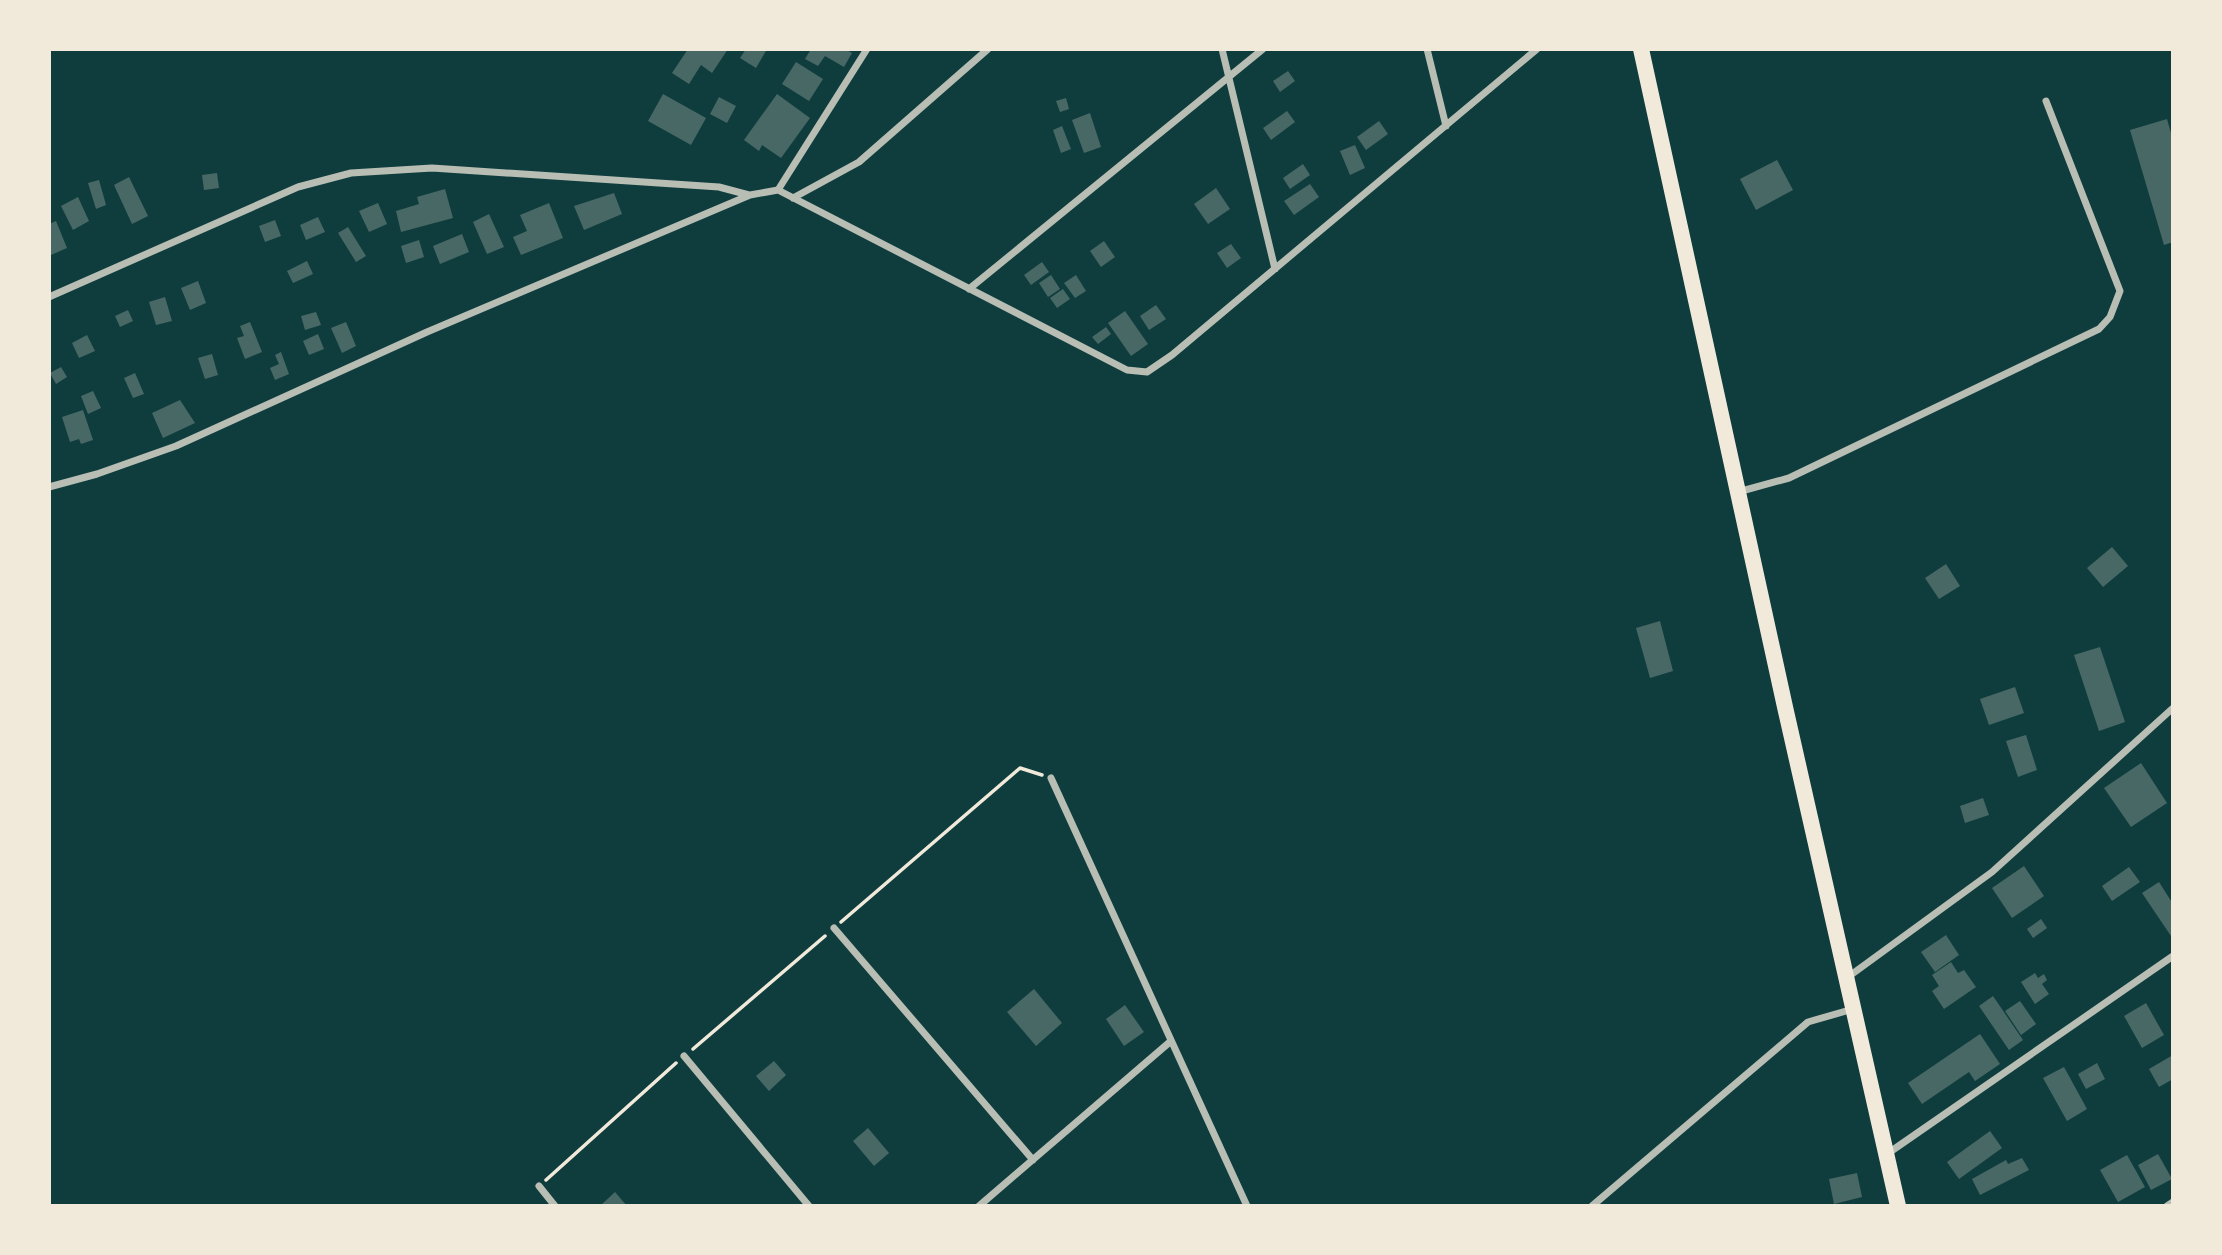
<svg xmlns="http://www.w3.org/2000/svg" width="2222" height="1255" font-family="'Space Grotesk',sans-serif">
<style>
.building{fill:#486865}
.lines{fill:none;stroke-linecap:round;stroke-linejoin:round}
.path{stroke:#f1e9da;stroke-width:3.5}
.minor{stroke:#b8beb3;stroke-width:7}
.primary{stroke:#f1e9da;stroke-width:16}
</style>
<rect width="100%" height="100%" fill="#0f3d3e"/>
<!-- building -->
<path class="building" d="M688,49H728L712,73L701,65L689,84L672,73Z
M746,49H767L756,68L740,58Z
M811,49H845L852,53L844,67L825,56L818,66L805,59Z
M796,62L823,79L809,101L782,84Z
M1288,71L1295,81L1280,92L1273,81Z
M663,94L706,118L691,145L648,121Z
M777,94L810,118L781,158L762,145L759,151L744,140Z
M719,97L736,106L727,123L710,114Z
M1066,98L1069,109L1060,112L1056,101Z
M1287,111L1295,122L1271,140L1263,128Z
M1090,113L1101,147L1084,153L1072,120Z
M2167,119L2173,140V242L2164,245L2130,130Z
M1379,121L1388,134L1366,150L1357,137Z
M1062,126L1071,149L1061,153L1053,130Z
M1355,145L1365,168L1350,175L1340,151Z
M1777,160L1793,190L1756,210L1740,179Z
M1303,164L1310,175L1290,189L1283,178Z
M217,173L219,188L204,190L202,175Z
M129,177L148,216L132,224L114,185Z
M99,180L106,205L96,209L88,183Z
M1310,184L1319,197L1294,215L1284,201Z
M1216,188L1230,209L1208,224L1194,204Z
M445,189L453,218L401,232L396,211L419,204L417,197Z
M614,193L622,214L584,230L574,206Z
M78,197L89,221L73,230L61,206Z
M378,203L387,224L369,232L359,211Z
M549,203L563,238L521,255L513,237L527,231L520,215Z
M489,214L504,247L487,254L473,222Z
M318,217L325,232L306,240L300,225Z
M275,220L281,236L265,242L259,226Z
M56,221L67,248L51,255L49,224Z
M348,227L366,256L356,262L338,233Z
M462,234L469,252L440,264L433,246Z
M419,240L424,257L406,263L401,246Z
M1104,241L1115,257L1101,267L1090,251Z
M1231,244L1241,258L1227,268L1217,253Z
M307,261L313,274L293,283L287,271Z
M1042,262L1049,272L1031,285L1024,275Z
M1051,275L1060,289L1048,297L1039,283Z
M1076,275L1086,291L1075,298L1064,283Z
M198,281L206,303L190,310L181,288Z
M1063,289L1070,299L1057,308L1050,298Z
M165,297L172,321L156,325L149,302Z
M1156,305L1166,319L1149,330L1140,316Z
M128,310L133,321L120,327L115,316Z
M1125,311L1148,344L1131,356L1108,323Z
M316,312L321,325L305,330L301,316Z
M250,322L262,352L245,359L237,338L244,336L240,326Z
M346,322L356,346L342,353L331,328Z
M1106,327L1111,334L1098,344L1092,337Z
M318,334L324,349L309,355L303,341Z
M87,335L95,351L79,358L72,343Z
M281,352L289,374L275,380L270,368L279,364L275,355Z
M212,354L218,375L205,379L198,358Z
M61,367L67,377L56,384L50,373Z
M135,373L144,394L133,398L124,378Z
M93,391L101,408L88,414L81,396Z
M180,400L195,423L163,438L152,413Z
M83,410L93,440L81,444L79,439L70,442L62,417Z
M2112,547L2128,566L2103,587L2087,568Z
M1946,564L1960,586L1939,599L1925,578Z
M1660,621L1673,671L1650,678L1636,628Z
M2100,647L2125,722L2099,731L2074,655Z
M2015,687L2024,713L1989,725L1980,699Z
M2026,735L2037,770L2018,777L2006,741Z
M2141,763L2167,803L2131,827L2104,788Z
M1983,798L1989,815L1965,823L1960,806Z
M2024,866L2044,896L2012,918L1992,888Z
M2129,867L2140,882L2112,901L2102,886Z
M2159,882L2173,904L2171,936L2142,893Z
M2041,919L2047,928L2033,938L2027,929Z
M1946,935L1959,955L1935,972L1921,952Z
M1951,962L1958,973L1964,970L1976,987L1944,1009L1932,991L1939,986L1932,975Z
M2035,973L2038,978L2044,974L2047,980L2042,984L2049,994L2035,1004L2021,982Z
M1034,989L1062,1023L1036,1046L1007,1012Z
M1993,996L2023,1040L2009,1050L1979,1006Z
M2020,1001L2036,1024L2021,1035L2005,1011Z
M2146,1003L2164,1035L2142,1048L2124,1016Z
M1125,1005L1144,1032L1124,1046L1106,1019Z
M1980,1034L2000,1064L1975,1081L1969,1072L1922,1104L1908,1083Z
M2173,1055V1079L2159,1087L2149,1069Z
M774,1061L786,1075L769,1091L756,1076Z
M2097,1063L2105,1079L2086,1089L2078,1074Z
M2064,1067L2087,1109L2067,1121L2043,1078Z
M868,1128L889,1153L874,1166L853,1141Z
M1990,1131L2002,1148L1959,1179L1947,1162Z
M2158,1154L2172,1179L2151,1190L2138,1165Z
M2127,1155L2145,1187L2118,1202L2100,1170Z
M2022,1158L2029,1170L1980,1195L1972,1179L2006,1160L2008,1164Z
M1857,1173L1862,1197L1834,1204L1829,1179Z
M615,1192L627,1206H600Z"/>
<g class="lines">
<!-- path -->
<path class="path" d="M841,922L1020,768L1042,775
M693,1049L825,936
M546,1180L676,1063"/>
<!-- minor -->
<path class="minor" d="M1222,49L1275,269
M1427,49L1446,126
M778,190L867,49
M793,198L859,162L988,49
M969,289L1263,49
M49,297L298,187L351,173L432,168L719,187L749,195
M49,487L97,474L176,446L427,332L750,195L778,190L1127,370L1147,372L1172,355L1537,49
M1738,492L1789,478L2099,329L2110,317L2120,291L2046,101
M1051,778L1247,1206
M834,928L1033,1160
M1848,977L1992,872L2173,708
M684,1056L809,1206
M1887,1154L2173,956
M539,1186L555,1206
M979,1206L1171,1041
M1592,1206L1808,1022L1853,1009
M2167,1206L2173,1202"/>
<!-- primary -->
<path class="primary" d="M1641,49L1785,707L1898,1206"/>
</g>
<!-- border -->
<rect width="2222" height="1255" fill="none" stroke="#f1e9da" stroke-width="102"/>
</svg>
